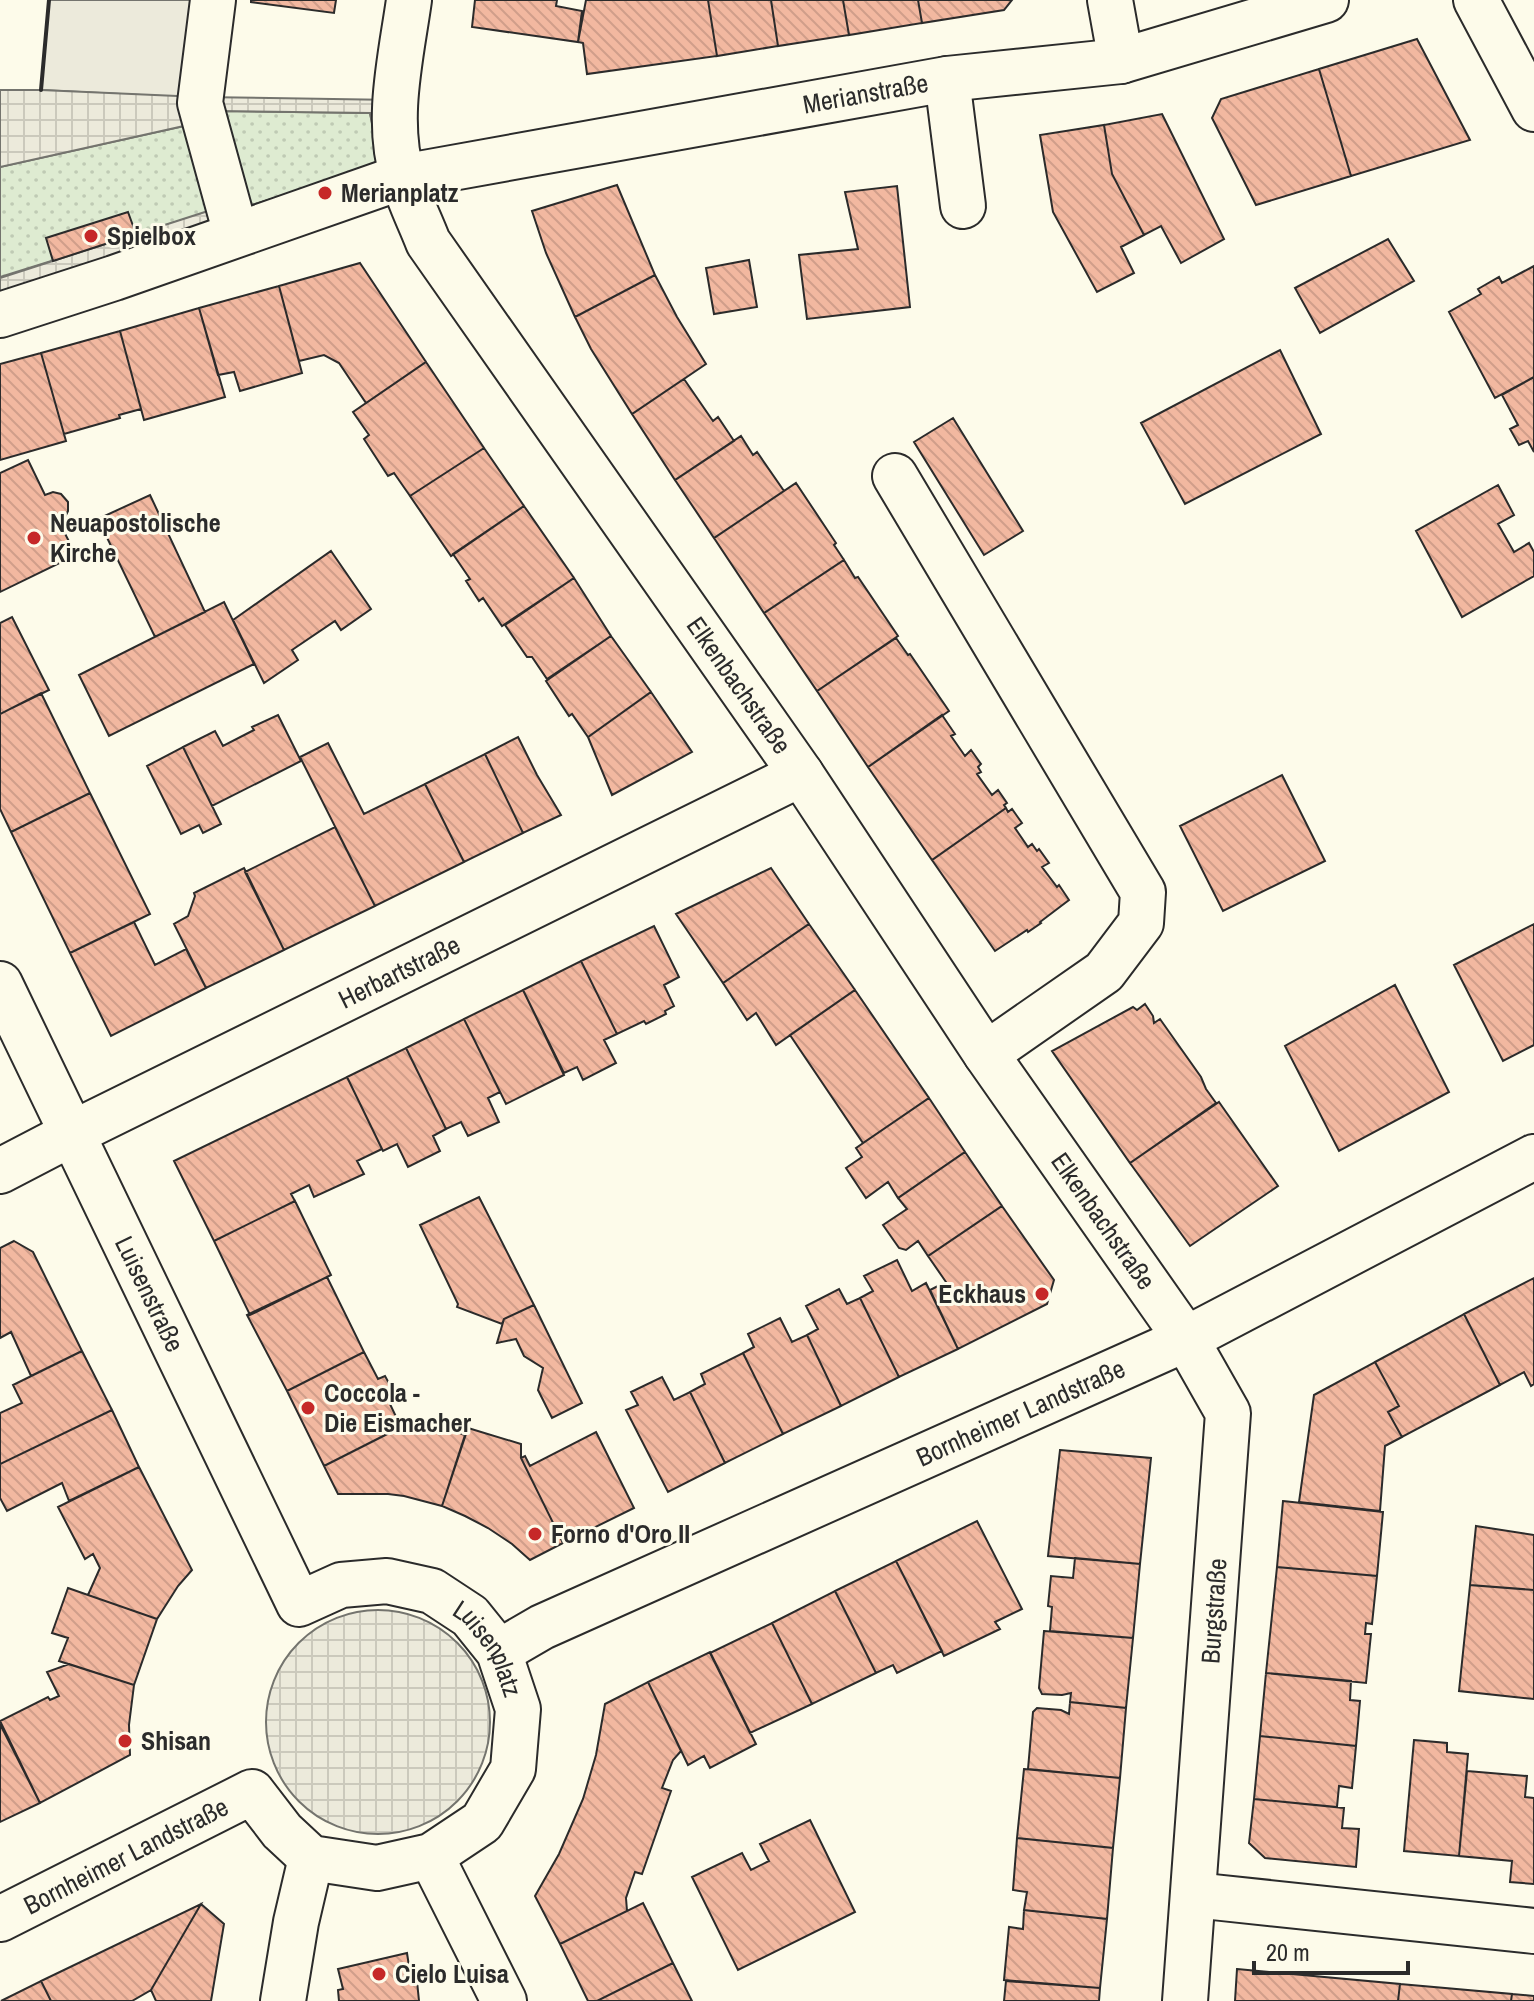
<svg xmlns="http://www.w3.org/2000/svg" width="1534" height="2001" font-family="'Archivo Narrow',sans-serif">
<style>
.park{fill:url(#park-dots);stroke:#74746e;stroke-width:2}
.parking{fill:#eceadb;stroke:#74746e;stroke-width:2}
.plaza{fill:url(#plaza-grid);stroke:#74746e;stroke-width:2;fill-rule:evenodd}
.building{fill:url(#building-back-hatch);stroke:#2b2b2b;stroke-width:2}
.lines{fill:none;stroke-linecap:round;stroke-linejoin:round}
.minor-casing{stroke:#2b2b2b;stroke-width:48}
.minor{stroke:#fdfbea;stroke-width:44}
.wall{stroke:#2b2b2b;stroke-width:4}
.poi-dot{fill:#c62828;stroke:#fdfbea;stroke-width:3}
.labels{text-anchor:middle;stroke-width:6;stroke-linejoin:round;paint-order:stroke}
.street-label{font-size:26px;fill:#2b2b2b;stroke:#fdfbea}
.poi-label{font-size:26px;font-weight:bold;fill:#2b2b2b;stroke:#fdfbea;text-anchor:start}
</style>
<defs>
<pattern id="park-dots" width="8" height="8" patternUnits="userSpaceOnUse" patternTransform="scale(2)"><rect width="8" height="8" fill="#deebd1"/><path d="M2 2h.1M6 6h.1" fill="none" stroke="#bfcab4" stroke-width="1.8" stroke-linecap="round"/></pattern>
<pattern id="plaza-grid" width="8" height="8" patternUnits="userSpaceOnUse" patternTransform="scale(2)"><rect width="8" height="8" fill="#eceadb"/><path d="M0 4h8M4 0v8" fill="none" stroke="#cbc9bc"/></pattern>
<pattern id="building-back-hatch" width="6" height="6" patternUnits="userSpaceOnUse" patternTransform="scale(2)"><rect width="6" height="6" fill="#f2b8a0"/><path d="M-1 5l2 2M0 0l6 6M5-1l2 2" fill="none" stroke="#d09e8a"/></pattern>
</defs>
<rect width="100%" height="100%" fill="#fdfbea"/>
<!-- park -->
<path class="park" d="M218,111L370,113L381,166L242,208Z
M184,126L208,212L0,277V167Z"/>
<!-- parking -->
<path class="parking" d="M49,0H194L181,97L41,90Z"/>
<!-- plaza -->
<path class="plaza" d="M0,90H41L200,97L395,100L402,177L0,311V278L208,211L184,126L0,167ZM219,111L370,113L380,166L242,208Z
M266 1722a112 112 0 1 1 224 0a112 112 0 1 1-224 0Z"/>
<!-- building -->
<path class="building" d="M251,0H336L334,13L251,2Z
M475,0H557L556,6L582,11L578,42L472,27Z
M586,0H708L717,56L587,74L583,43L578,42Z
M708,0H771L778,46L717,56Z
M771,0H843L849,35L778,46Z
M843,0H918L922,23L849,35Z
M918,0H1012L1004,10L922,23Z
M1417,39L1470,140L1351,176L1319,69Z
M1319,69L1351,176L1256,205L1212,118L1221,99Z
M1162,114L1224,239L1181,263L1161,226L1144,235L1112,174L1104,125Z
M1104,125L1112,174L1144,235L1121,247L1134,273L1097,292L1053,212L1040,135Z
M617,185L655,275L575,317L546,253L532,211Z
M897,186L910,307L807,319L799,255L858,249L845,192Z
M128,212L136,234L53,261L46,238Z
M1388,239L1414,281L1320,333L1295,288Z
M749,260L757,307L714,314L706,268Z
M360,263L426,362L366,403L339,363L324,355L299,361L279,286Z
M1534,266V377L1495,398L1449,312L1481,294L1478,289L1499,277L1502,283Z
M655,275L677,317L706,364L632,414L591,349L575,317Z
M279,286L302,373L240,391L234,372L218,375L199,308Z
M199,308L225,397L144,420L120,331Z
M120,331L141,409L119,415L120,418L64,434L41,353Z
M1280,350L1321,434L1185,504L1141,423Z
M41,353L66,441L0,460V364Z
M426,362L484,448L410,496L394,473L388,476L364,439L369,435L353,412Z
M1534,377V452L1528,441L1519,445L1510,429L1518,425L1502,395Z
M684,379L713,421L718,417L734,441L675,480L632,414Z
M953,418L1023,531L984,555L914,442Z
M741,436L753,455L757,452L784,491L714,538L675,480Z
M484,448L524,506L451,556L410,496Z
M28,460L45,495L53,492L61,494L68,502V511L65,517L59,522L76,555L0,592V473Z
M796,483L836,543L834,545L844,560L764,613L714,538Z
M1498,485L1514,515L1498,524L1514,552L1529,543L1534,552V576L1462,617L1416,531Z
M150,495L205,612L155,637L98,519Z
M524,506L574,578L502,626L483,598L479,601L466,581L470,579L453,554Z
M331,551L371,609L341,630L335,621L292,650L298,660L264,683L233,620Z
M844,560L855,578L858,577L898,636L817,691L764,613Z
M574,578L611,636L547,679L532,657H527L505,625Z
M224,602L254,664L109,736L79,675Z
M12,617L49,690L0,714V623Z
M611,636L651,692L588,737L572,714L569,716L546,681Z
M896,638L908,655L910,654L949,711L868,767L817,691Z
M651,692L692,752L612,795L588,737Z
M41,693L90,793L11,832L0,809V714Z
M278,715L301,761L212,806L183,747L215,731L223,746L254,730L252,727Z
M942,715L955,734L951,736L965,756L971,750L981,764L978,767L981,772L977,774L992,795L998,790L1007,803L1004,805L1006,808L932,860L868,767Z
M518,737L537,775L561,815L523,833L485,754Z
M328,743L364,814L425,784L464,862L375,906L300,757Z
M183,747L221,824L203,833L199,825L181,834L147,766Z
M485,754L523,833L464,862L425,784Z
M1282,775L1325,861L1223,911L1180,826Z
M90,793L150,914L70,953L11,832Z
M1006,808L1008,812L1012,809L1022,823L1015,828L1028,847L1032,844L1037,851L1039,849L1049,863L1042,867L1057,887L1059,885L1069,900L1040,922L1041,923L1028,932L1027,930L995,951L932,860Z
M335,827L375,906L284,950L245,872Z
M244,868L284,950L206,988L174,924L188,916L195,896L194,893Z
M771,868L809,924L723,983L676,914Z
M134,922L155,965L186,949L206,988L111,1036L70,953Z
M809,924L855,990L776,1045L756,1013L747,1020L723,983Z
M1534,924V1045L1503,1061L1454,965Z
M654,926L679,977L664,985L674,1006L665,1011L666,1014L646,1024L644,1021L617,1034L581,961Z
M581,961L617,1034L604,1040L616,1063L583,1080L577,1067L564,1073L523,990Z
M1395,985L1449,1092L1339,1151L1285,1046Z
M523,990L564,1075L506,1104L464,1019Z
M855,990L929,1098L863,1143L790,1035Z
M1145,1004L1153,1016L1154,1023L1160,1019L1201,1077L1206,1089L1216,1103L1130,1163L1052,1051L1133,1007L1137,1010Z
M464,1019L500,1092L488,1098L499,1122L468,1136L461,1122L446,1129L406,1048Z
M406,1048L446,1129L433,1136L440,1151L408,1167L397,1144L383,1151L347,1077Z
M347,1077L382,1149L357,1161L364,1174L314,1197L309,1185L291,1194L295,1201L214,1241L174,1161Z
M929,1098L965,1152L898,1198L888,1182L866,1198L846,1168L862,1157L856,1148Z
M1219,1102L1278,1186L1190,1246L1130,1163Z
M965,1152L1002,1206L928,1256L918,1241L906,1250L899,1248L883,1225L907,1209L898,1198Z
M479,1197L534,1305L504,1319L502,1324L457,1307L458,1304L420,1225Z
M295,1201L331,1275L250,1315L214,1241Z
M1002,1206L1054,1280L1047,1304L958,1349L930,1290L946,1282L928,1256Z
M14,1241L33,1252L82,1351L31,1376L11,1332L0,1338V1248Z
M897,1260L912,1291L926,1283L958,1349L899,1377L860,1298L873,1291L864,1276Z
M327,1277L364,1352L287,1391L247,1315Z
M1534,1278V1384L1531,1386L1524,1372L1500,1385L1464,1314Z
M839,1289L847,1304L860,1298L899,1377L841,1406L807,1335L818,1329L806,1306Z
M534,1305L582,1403L552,1418L538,1390L543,1368L524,1356L516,1339L497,1343L504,1319Z
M1464,1314L1500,1385L1402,1437L1388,1412L1399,1406L1375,1362Z
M780,1318L792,1342L807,1335L841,1406L783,1434L743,1353L754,1347L748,1334Z
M82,1351L112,1410L0,1464V1413L22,1403L13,1385Z
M364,1352L378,1379L385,1376L396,1396L388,1400L401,1427L324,1466L287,1391Z
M743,1353L783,1434L725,1463L690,1392L705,1384L701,1374Z
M1375,1362L1399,1406L1388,1412L1402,1437L1385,1446L1380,1511L1299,1502L1314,1395Z
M662,1377L674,1400L690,1392L725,1463L668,1492L626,1410L638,1405L631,1392Z
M112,1410L139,1467L69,1501L62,1483L7,1511L0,1498V1464Z
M419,1418L465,1435L442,1506L404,1496L388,1494H338L324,1466Z
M468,1428L521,1444V1458L563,1543L530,1560L512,1544L488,1528L465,1516L442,1506Z
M596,1432L634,1508L563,1543L521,1458L525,1456L530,1466Z
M1060,1450L1151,1458L1140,1564L1048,1556Z
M139,1467L192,1570L178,1586L157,1619L88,1595L100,1568L93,1554L85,1559L58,1507Z
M1283,1501L1383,1512L1377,1576L1277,1567Z
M977,1521L1022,1609L995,1622L1000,1629L944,1656L896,1561Z
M1476,1526L1534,1535V1590L1470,1585Z
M1075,1558L1140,1564L1133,1638L1050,1631L1052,1607L1048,1606L1051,1576L1073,1578Z
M896,1561L942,1651L897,1673L893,1665L876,1673L835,1591Z
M1277,1567L1377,1576L1372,1624L1366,1623L1365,1634H1371L1366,1683L1266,1673Z
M1470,1585L1534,1590V1699L1459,1691Z
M68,1588L157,1619L134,1685L59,1661L68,1638L52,1633Z
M835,1591L876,1673L812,1704L772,1623Z
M772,1623L812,1704L750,1733L710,1653Z
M1044,1631L1133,1638L1126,1708L1070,1702L1071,1693L1062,1695L1042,1694L1039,1688Z
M710,1652L756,1744L710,1768L704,1756L688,1765L648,1682Z
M69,1664L134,1685L129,1725L130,1755L40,1803L0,1721L48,1697L50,1700L59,1696L47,1672Z
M1266,1673L1351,1681L1350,1700L1360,1701L1356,1746L1260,1736Z
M648,1682L681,1751L673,1760L662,1788L671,1791L642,1874L635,1872L626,1898L627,1911L560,1944L535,1896L559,1854L583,1799L596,1755L605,1704Z
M1070,1702L1126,1708L1120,1778L1028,1769L1033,1712L1037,1708L1061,1710L1069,1714Z
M0,1724L40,1803L0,1822Z
M1260,1736L1356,1746L1352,1788L1339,1786L1337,1807L1254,1799Z
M1414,1740L1447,1743V1752L1468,1754L1459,1856L1404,1851Z
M1024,1769L1120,1778L1113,1848L1017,1838Z
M1467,1771L1527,1776L1525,1797L1534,1798V1884L1510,1882L1512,1861L1459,1856Z
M1254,1799L1344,1808L1342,1828L1359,1829L1356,1867L1265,1858L1249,1843Z
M810,1820L855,1912L738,1970L692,1877L742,1853L751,1870L769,1861L760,1844Z
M1017,1838L1113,1848L1107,1919L1024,1910L1027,1892L1013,1890Z
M643,1903L673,1963L597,2001H588L560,1944Z
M201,1904L224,1924L211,2001H156L151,1990Z
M201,1904L151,1990L132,2001H51L41,1981Z
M1024,1910L1107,1919L1100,1988L1004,1980L1009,1927L1023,1929Z
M407,1953L410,1973L416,1971L419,2001H339L338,1990L343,1989L338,1969Z
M673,1963L692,2001H597Z
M1237,1969L1400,1984L1398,2001H1235Z
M41,1981L51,2001H1Z
M1006,1981L1100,1988L1099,2001H1004Z
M1400,1984L1512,1994L1511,2001H1398Z
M1512,1994L1534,1996V2001H1511Z"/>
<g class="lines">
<defs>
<g id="minor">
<path d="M213,0L200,103L236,234"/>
<path id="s1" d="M409,0C401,57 385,121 403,178C409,200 420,221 428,242L801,774L986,1054L1186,1339L1228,1413L1185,2001"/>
<path d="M1110,0L1121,61"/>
<path d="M1476,0L1534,109"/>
<path d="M947,79L963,206"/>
<path id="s2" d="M0,315L114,278L402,177L947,79L1121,61L1326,0"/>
<path d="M895,476L1143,892L1141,923L1104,972L986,1054"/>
<path id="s3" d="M0,984L299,1604L341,1585L387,1581L432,1591L470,1616L499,1652L518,1709L513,1769L482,1822L431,1856L377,1868L311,1858L282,1831L252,1792L0,1919"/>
<path id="s4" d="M0,1171L73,1133L801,774"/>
<path id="s5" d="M499,1652L542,1627L1186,1339L1534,1157"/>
<path d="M431,1856L504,2001"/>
<path d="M1194,1895L1534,1931"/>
<path d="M283,2001L296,1922L311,1858"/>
</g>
</defs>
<!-- minor casing -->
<use href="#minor" class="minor-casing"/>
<!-- minor -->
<use href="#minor" class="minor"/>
<!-- wall -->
<path class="wall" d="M41,90L49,0"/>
</g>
<!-- markers -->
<g class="poi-dot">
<circle cx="325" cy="193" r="8"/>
<circle cx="91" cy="236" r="8"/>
<circle cx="34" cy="538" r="8"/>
<circle cx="1042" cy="1294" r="8"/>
<circle cx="308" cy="1408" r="8"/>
<circle cx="535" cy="1534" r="8"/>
<circle cx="125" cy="1741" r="8"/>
<circle cx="379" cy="1974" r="8"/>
</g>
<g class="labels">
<!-- street labels -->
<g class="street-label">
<text dy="9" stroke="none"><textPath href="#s2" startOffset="896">Merianstraße</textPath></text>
<text dy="9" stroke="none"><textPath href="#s1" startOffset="790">Elkenbachstraße</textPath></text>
<text dy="9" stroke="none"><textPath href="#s4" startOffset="446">Herbartstraße</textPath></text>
<text dy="9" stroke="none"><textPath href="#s1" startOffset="1438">Elkenbachstraße</textPath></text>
<text dy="9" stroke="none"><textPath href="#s3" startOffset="344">Luisenstraße</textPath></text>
<text dy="9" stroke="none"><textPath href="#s5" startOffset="574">Bornheimer Landstraße</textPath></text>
<text transform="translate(1214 1611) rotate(-86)" y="9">Burgstraße</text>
<text dy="9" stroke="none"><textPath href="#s3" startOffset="910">Luisenplatz</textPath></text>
<text transform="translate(126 1856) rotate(-27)" y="9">Bornheimer Landstraße</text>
</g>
<!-- poi labels -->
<g class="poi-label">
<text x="341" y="202">Merianplatz</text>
<text x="107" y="245">Spielbox</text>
<text x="50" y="532">Neuapostolische<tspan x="50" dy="30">Kirche</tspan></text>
<text x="1026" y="1303" text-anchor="end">Eckhaus</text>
<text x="324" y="1402">Coccola -<tspan x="324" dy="30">Die Eismacher</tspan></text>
<text x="551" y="1543">Forno d'Oro II</text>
<text x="141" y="1750">Shisan</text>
<text x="395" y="1983">Cielo Luisa</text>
</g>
</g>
<!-- scale -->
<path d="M1254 1961v12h154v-12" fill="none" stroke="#2b2b2b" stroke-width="4"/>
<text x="1266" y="1961" font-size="24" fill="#2b2b2b" stroke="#fdfbea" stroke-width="6" paint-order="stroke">20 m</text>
</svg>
